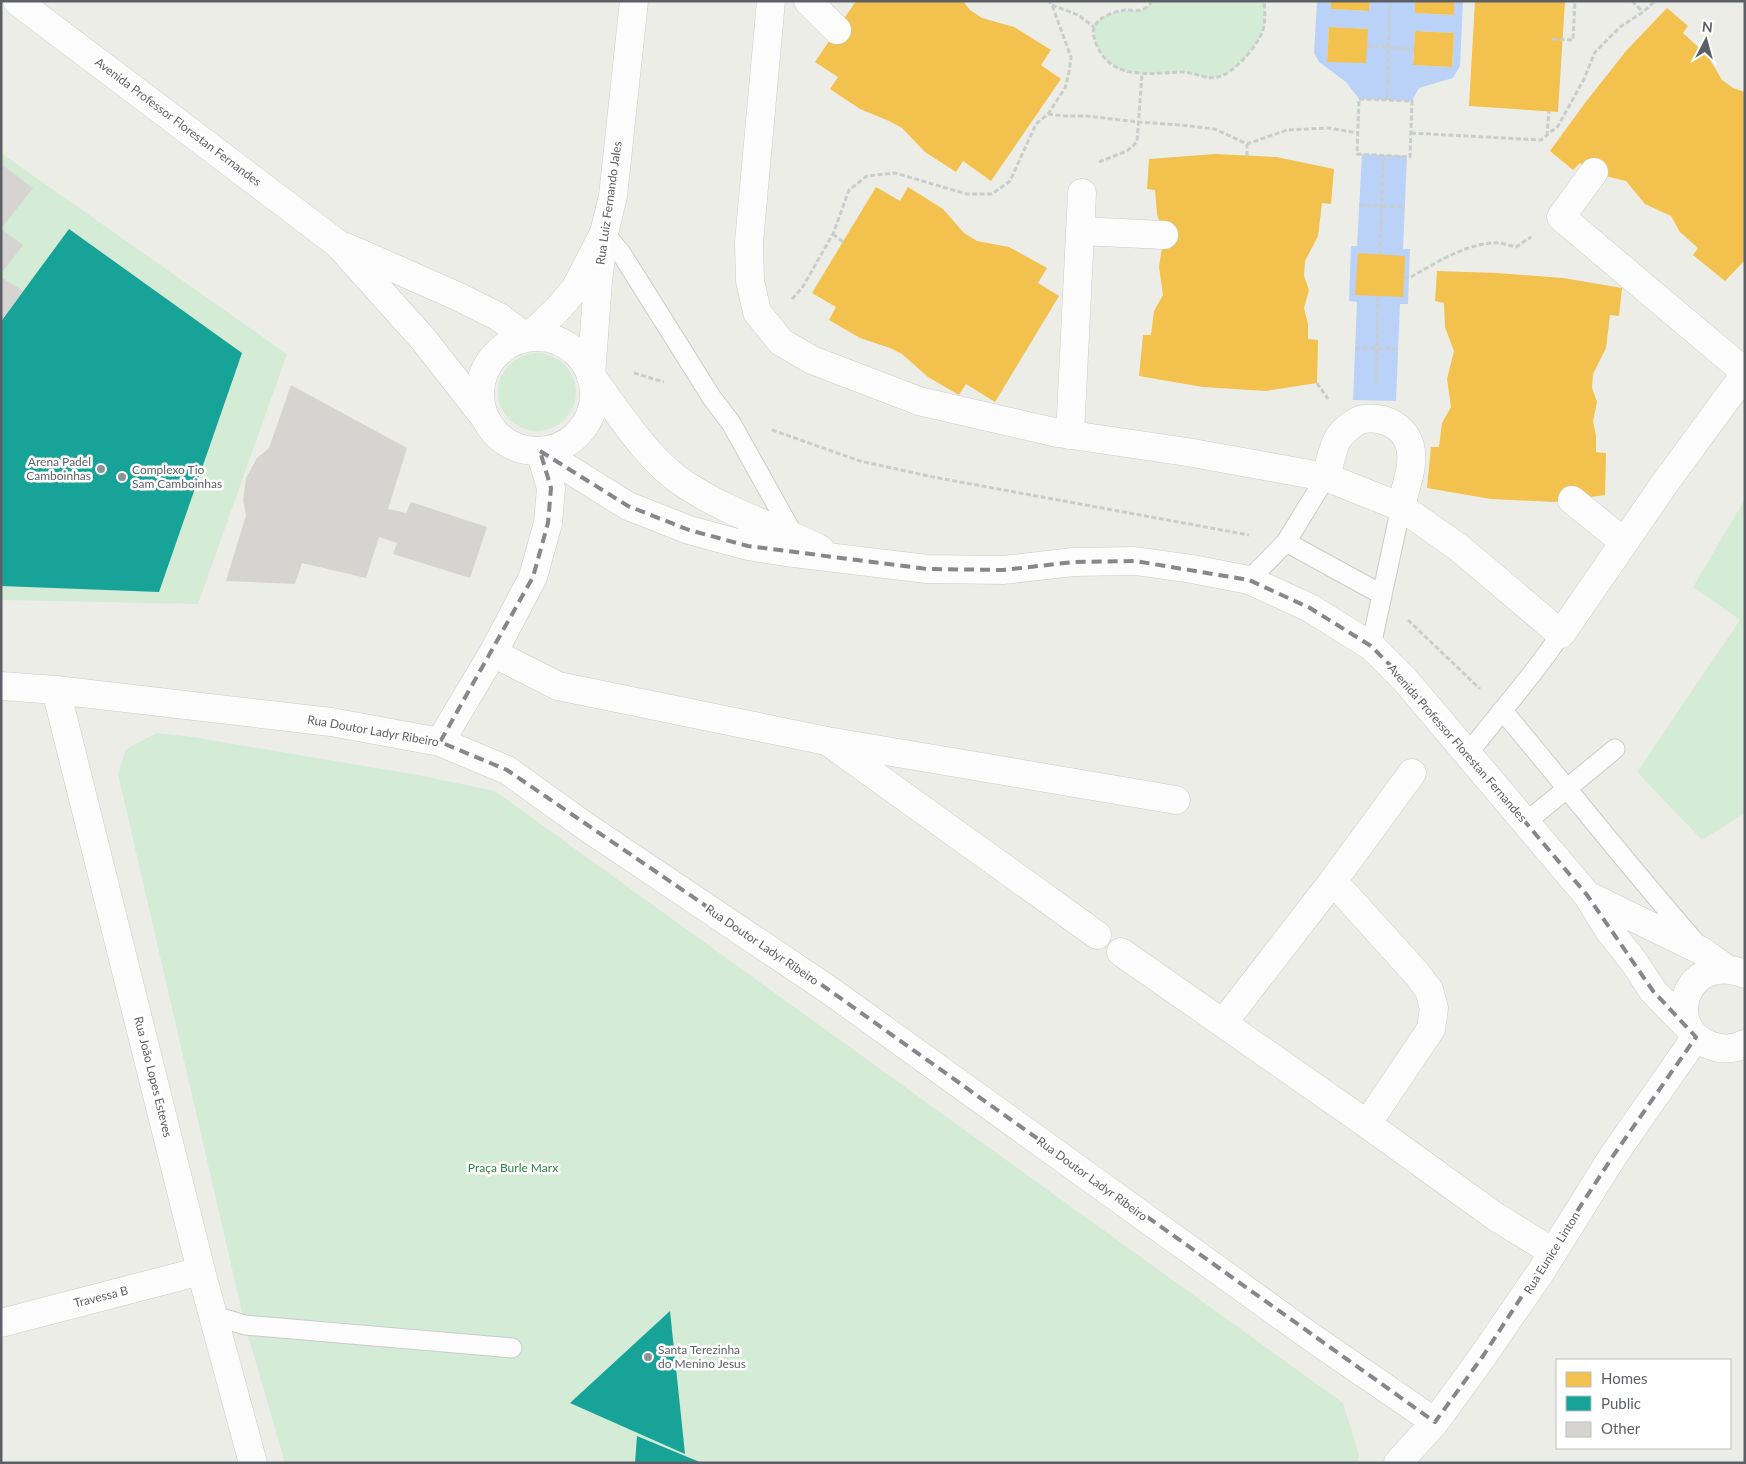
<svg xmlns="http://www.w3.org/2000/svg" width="1746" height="1464" font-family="Lato,sans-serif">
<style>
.green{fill:#d4ebd6}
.water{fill:#bbd2f8;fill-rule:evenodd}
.homes{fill:#f2c14e}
.public{fill:#17a398}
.building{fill:#d5d4d1}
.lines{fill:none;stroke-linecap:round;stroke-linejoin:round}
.service-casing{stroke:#cacbca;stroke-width:21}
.minor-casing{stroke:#cacbca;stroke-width:29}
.tertiary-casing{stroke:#cacbca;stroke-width:29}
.path{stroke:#c9cecc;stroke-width:3;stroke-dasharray:5 2.5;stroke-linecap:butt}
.service{stroke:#fcfcfc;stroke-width:19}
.minor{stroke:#fcfcfc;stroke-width:28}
.tertiary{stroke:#fcfcfc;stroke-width:28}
.marked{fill:none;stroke:#85878b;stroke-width:4;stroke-dasharray:10 6;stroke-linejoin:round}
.poi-dot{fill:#8f9194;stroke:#fff;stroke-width:2}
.labels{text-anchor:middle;stroke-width:5;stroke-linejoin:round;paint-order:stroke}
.street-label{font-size:12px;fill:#5c5f66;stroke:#fff}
.poi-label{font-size:12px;fill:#5c5f66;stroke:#fff;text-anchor:start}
.park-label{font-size:12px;fill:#2f8243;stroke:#fff}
</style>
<rect width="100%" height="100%" fill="#edede8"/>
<!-- green -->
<path class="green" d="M1152,1H1264C1265,12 1266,25 1261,35C1255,48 1233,74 1218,77C1205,80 1195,72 1182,72C1151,73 1113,81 1097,46C1095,40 1092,35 1094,28C1097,17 1115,11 1126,10C1132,10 1138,12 1144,9C1148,7 1150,4 1152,1Z
M1,153L287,354L198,604L1,600Z
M498 392a39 39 0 1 1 78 0a39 39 0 1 1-78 0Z
M1745,499V813L1702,840L1637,772L1740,620L1693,587Z
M157,733L193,737L412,774L495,791L1343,1403L1359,1455L1358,1463H285L245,1325L118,774L126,749Z"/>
<!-- water -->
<path class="water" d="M1317,1H1331V9L1369,11L1370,1H1415V13L1453,15L1454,1H1463L1460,66L1453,78L1419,88L1412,101L1359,99L1346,82L1319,62L1314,53ZM1329,27L1367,29L1327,62ZM1415,31L1454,33L1452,67L1413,65Z
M1362,154L1407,156L1403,249H1410L1408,304H1400L1396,401L1353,400L1357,302L1349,301L1351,246H1357Z"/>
<!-- homes -->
<path class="homes" d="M856,1H963L970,10L982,18L1014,27L1051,50L1041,65L1061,79L991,181L963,161L956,172L925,152L902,128L889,121L860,109L830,89L838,77L815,62Z
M1331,1H1370L1369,11L1331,9Z
M1415,1H1454V15L1415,13Z
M1475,1H1565L1558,112L1469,106Z
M1667,8L1688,26L1683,33L1708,56L1722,80L1733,88L1745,92V260L1725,281L1693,255L1698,248L1680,232L1671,216L1645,204L1626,181L1601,175L1580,163L1573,170L1550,151L1585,103L1626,51Z
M1329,27L1368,29L1366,63L1327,62Z
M1415,31L1454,33L1452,67L1413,65Z
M1215,154L1276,157L1334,169L1331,204L1322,203L1318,236L1305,261L1304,276L1309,290L1304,308L1308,324V339L1318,340L1317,383L1266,391L1203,387L1139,376L1143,335H1151L1154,311L1163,295L1159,267L1164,235L1157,214L1155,190L1147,189L1149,159Z
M876,187L900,201L908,187L943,209L964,233L977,241L1009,247L1047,268L1038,283L1059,296L995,402L966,384L959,395L928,377L902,354L890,348L860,338L829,320L836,307L812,293Z
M1358,253L1405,256L1403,297L1355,295Z
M1437,271L1497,273L1563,278L1622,288L1619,316L1610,315L1606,348L1593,374L1592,388L1597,402L1593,421L1596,436V452L1606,453L1605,495L1554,502L1491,499L1427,488L1431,447H1439L1442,423L1451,407L1447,379L1454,351L1445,327L1444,303L1435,301Z"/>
<!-- public -->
<path class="public" d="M69,229L242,353L159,592L1,586V319L2,320Z
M670,1311L685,1454L570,1403Z
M637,1436L702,1463H635Z"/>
<!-- building -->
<path class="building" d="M1,164L33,188L1,229Z
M1,229L23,245L1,274Z
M1,277L23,291L2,320L1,319Z
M291,385L407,448L388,509L406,513L411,502L487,527L470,578L393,554L397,543L379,537L366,578L302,563L295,584L226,581L246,515L243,500L246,478L257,458L269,448Z"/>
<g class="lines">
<defs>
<path id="service" d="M604,233L621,253L712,398L731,423L794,536
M1286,542L1381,594
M1249,580L1286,542L1326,477
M1371,646L1401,507
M1502,710C1567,787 1629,867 1696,943
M1468,754C1499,713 1533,676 1561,634
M1525,823L1615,749
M215,1316L245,1325L512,1348"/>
<path id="minor" d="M771,1L749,242L750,281L757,312L781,342L812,360L919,401L1058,433L1187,452L1326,477L1401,507L1458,547L1561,634L1665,483L1745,374
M808,1L837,30
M1594,172L1561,217L1745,372
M1080,231L1164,235
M591,376L598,281L604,233L613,196L634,1
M1070,435L1082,193
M1326,477C1329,466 1333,445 1339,437C1344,430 1356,420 1364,419C1384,416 1404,426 1410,446C1415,465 1405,488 1401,507
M1572,500L1624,542
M493,653L558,686L827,741L1097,935
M1,686L56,690L331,722L440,742L507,770L585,826L829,990L1311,1337L1435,1422
M56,690L201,1271L253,1463
M440,742L493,653L533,577L548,523L551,488L540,451
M833,742L1176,800
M1333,881L1417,974L1429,990L1434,1008L1431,1029L1367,1124
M1121,952L1367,1124L1496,1217L1553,1252
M1223,1023L1333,881L1412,773
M1,1323L201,1271
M1398,1463L1435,1422L1483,1356L1542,1270L1613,1156L1696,1037"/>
<path id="tertiary" d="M17,1L338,244L424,340L485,418
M346,247L459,297L499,317L527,338
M480 394a57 57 0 1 1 114 0a57 57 0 1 1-114 0Z
M527,338L556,311L575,289L604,233
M591,376C619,413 647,460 686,485C728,513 776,527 820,549
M540,451L628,506L689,530L748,546L786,552L927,569L1003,570L1074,562L1135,561L1192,569L1249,580L1310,608L1371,646L1406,681L1587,895L1608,929L1634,962L1653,991L1688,1027
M1587,895L1702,951L1728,970
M1745,974C1686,950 1660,1029 1712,1046C1723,1050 1734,1049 1745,1044"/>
</defs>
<!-- service casing -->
<use href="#service" class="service-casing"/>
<!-- minor casing -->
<use href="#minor" class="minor-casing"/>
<!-- tertiary casing -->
<use href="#tertiary" class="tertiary-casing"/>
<!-- path -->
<path class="path" d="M1152,1C1150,4 1148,7 1144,9C1138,12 1132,10 1126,10C1115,11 1097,17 1094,28C1092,35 1095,40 1097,46C1113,81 1151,73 1182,72C1195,72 1205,80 1218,77C1233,74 1255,48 1261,35C1266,25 1265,12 1264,1
M1632,1L1643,12
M1052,5L1078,15L1094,27
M1552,39L1573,40L1575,1
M1367,46L1414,49
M1359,99L1412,101L1410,157L1357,154Z
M1387,100L1390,1
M1048,114L1065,116H1087L1138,122L1181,125L1215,129L1247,144L1287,130L1329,128L1358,133
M1411,133L1541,140L1558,126L1584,79L1595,52L1620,27L1643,12L1655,1
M1547,136L1549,111
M1247,156V144
M1099,162L1127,151L1137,142L1142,74
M1359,205L1405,207
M833,234L843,242
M1380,254L1383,155
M1404,277L1409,278C1436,263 1469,241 1501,243C1506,244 1511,246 1516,247L1531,237
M792,299L802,288L833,234L849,190L867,176L895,173L967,194H992L1010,181L1036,124L1048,114L1065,88L1069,72L1071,57L1052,5L1049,1
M1355,348L1398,349
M634,373L664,382
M1317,383L1328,399
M1376,384L1378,296
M772,430L860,461L933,477L1249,535
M1408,620L1480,689"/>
<!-- service -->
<use href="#service" class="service"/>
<!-- minor -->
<use href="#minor" class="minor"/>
<!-- tertiary -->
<use href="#tertiary" class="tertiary"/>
</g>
<!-- marked area -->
<path class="marked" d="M540,451L628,506L689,530L748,546L927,569L1003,570L1074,562L1135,561L1249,580L1310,608L1371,646L1406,681L1587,895L1653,991L1696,1037L1613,1156L1483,1356L1435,1422L829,990L507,770L440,742L533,577L548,523L551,488Z"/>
<!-- markers -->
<g class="poi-dot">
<circle cx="101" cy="469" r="5"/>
<circle cx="122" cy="477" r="5"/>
<circle cx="648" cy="1357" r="5"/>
</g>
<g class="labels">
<!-- street labels -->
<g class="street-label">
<text transform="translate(178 122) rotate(37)" y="4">Avenida Professor Florestan Fernandes</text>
<text transform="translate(609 203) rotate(-82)" y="4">Rua Luiz Fernando Jales</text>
<text transform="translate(373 731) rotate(10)" y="4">Rua Doutor Ladyr Ribeiro</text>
<text transform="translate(1457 743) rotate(49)" y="4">Avenida Professor Florestan Fernandes</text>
<text transform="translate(762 945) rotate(34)" y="4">Rua Doutor Ladyr Ribeiro</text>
<text transform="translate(153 1077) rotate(76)" y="4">Rua João Lopes Esteves</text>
<text transform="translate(1092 1179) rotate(36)" y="4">Rua Doutor Ladyr Ribeiro</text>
<text transform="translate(1552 1253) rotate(-58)" y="4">Rua Eunice Linton</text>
<text transform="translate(101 1297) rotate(-14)" y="4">Travessa B</text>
</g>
<!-- poi labels -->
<g class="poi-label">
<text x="91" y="466" text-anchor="end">Arena Padel<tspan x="91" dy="14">Camboinhas</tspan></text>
<text x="132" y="474">Complexo Tio<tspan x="132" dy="14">Sam Camboinhas</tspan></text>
<text x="658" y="1354">Santa Terezinha<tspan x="658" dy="14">do Menino Jesus</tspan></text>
</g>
<!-- park labels -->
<g class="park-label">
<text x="513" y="1172">Praça Burle Marx</text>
</g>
</g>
<!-- border -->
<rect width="1746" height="1464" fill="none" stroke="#5c5f66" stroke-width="5"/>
<!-- legend -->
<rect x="1556" y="1359" width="175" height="90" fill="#ffffff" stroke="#bebfc2"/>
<rect x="1566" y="1372" width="25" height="15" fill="#f2c14e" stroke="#bebfc2"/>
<text x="1601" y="1384" font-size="15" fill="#5c5f66">Homes</text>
<rect x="1566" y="1396" width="25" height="15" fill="#17a398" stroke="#bebfc2"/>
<text x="1601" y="1409" font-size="15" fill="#5c5f66">Public</text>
<rect x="1566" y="1422" width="25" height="15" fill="#d5d4d1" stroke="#bebfc2"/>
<text x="1601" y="1434" font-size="15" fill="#5c5f66">Other</text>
<!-- north arrow -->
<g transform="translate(1706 40) rotate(6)" stroke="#ffffff" stroke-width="4" paint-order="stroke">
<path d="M0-4L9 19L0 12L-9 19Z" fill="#5c5f66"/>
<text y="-8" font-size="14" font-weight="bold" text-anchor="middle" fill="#5c5f66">N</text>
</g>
</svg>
